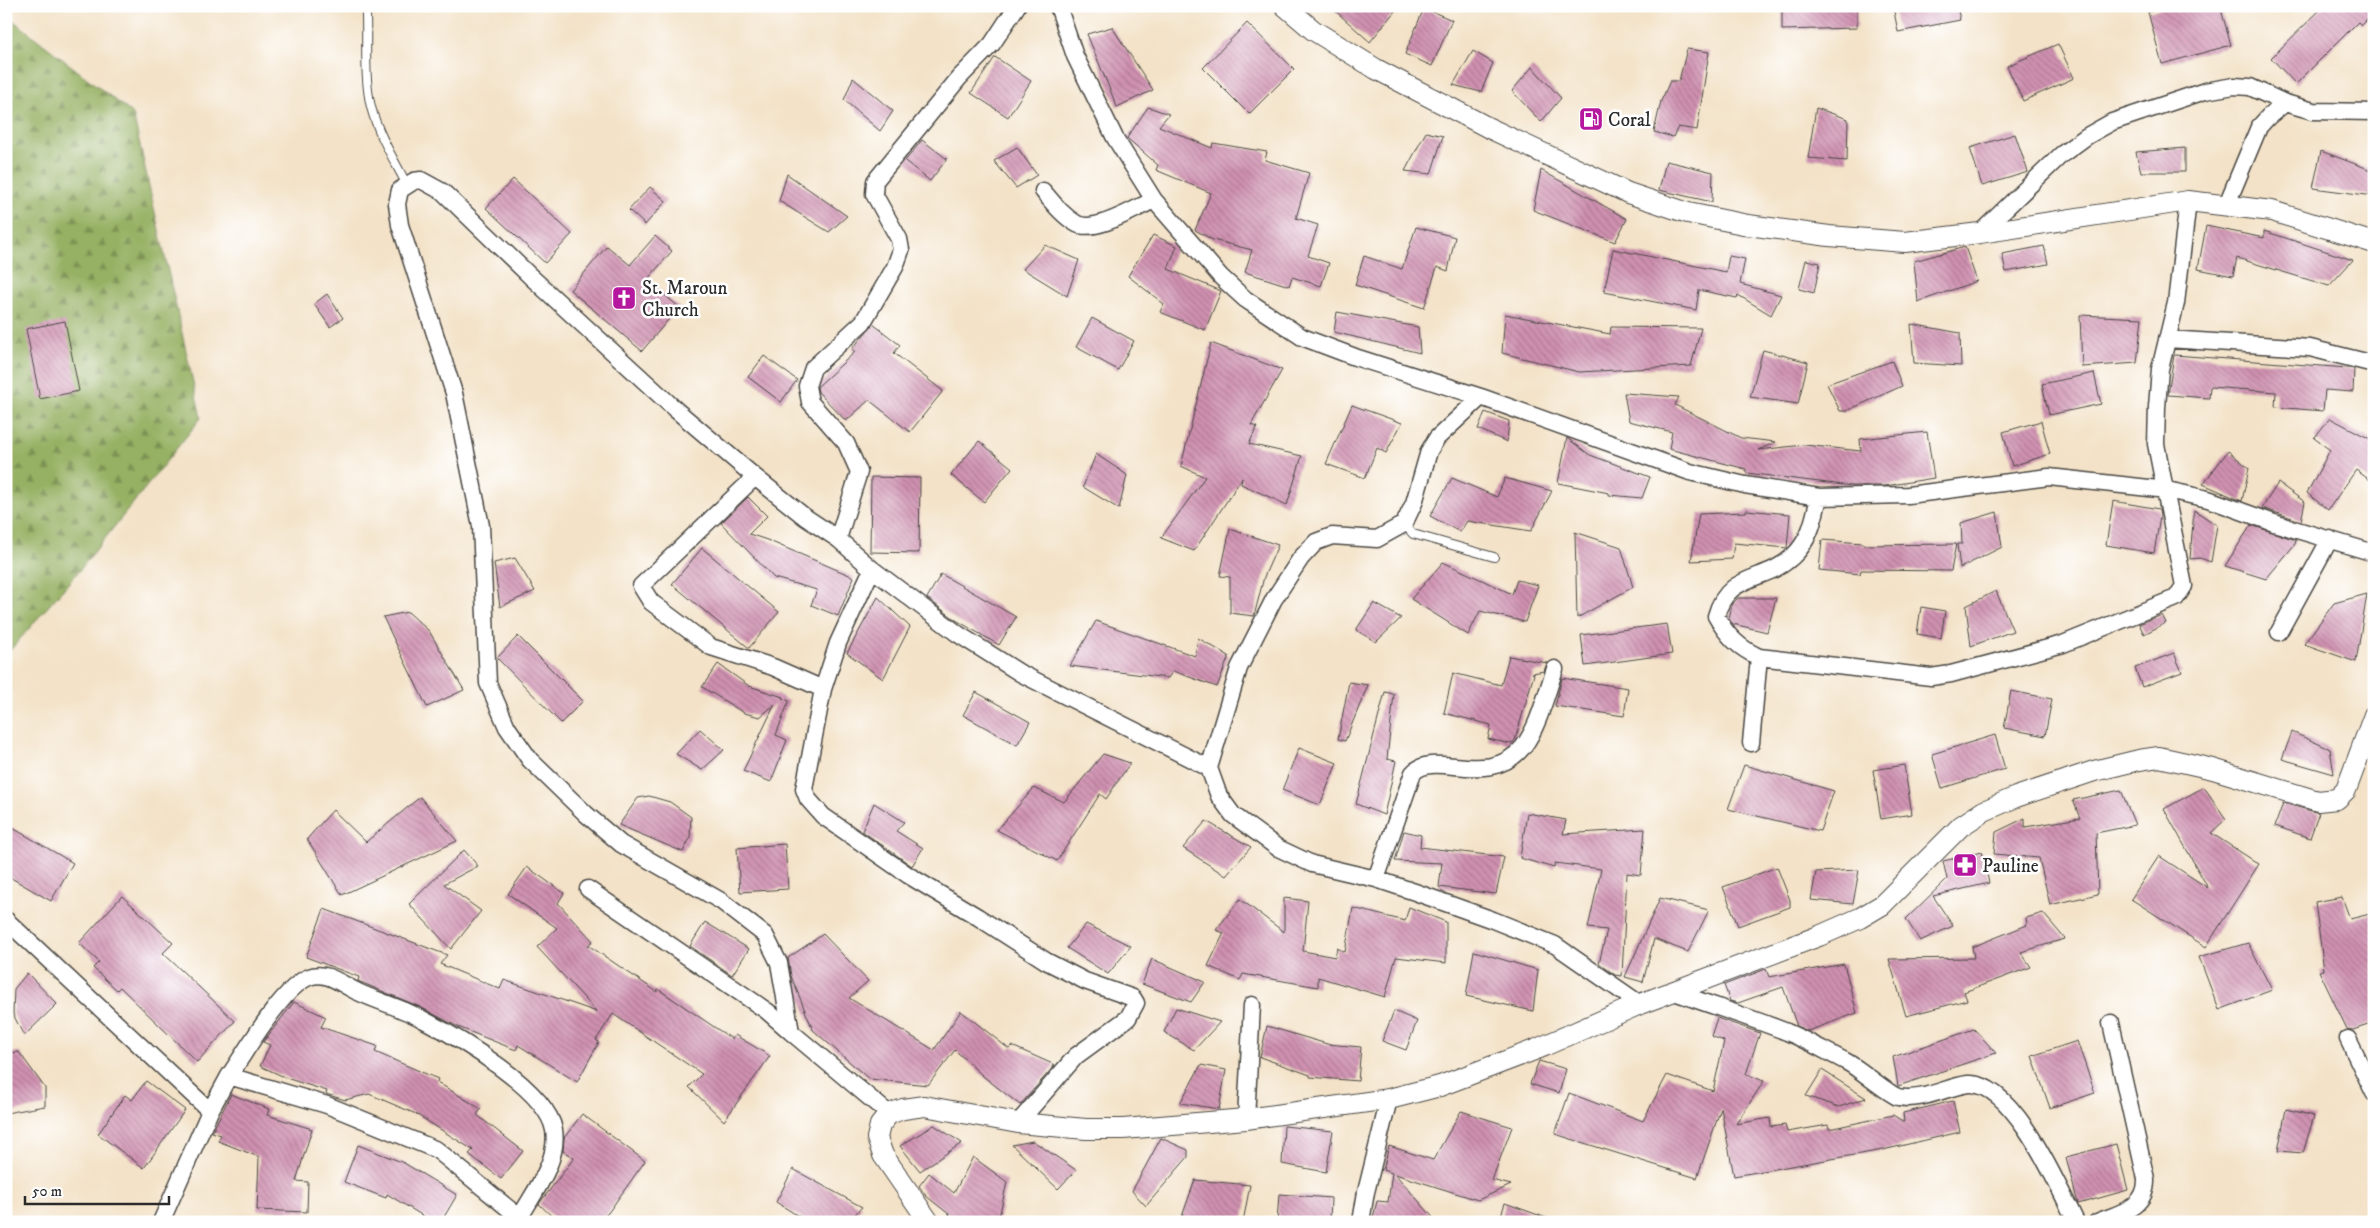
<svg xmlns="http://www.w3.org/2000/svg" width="2380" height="1228" font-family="'IM FELL DW Pica',serif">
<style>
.forest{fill:url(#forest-firs);stroke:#606e47}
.building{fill:url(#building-back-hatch)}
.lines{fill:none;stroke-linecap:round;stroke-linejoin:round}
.service-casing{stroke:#494642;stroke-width:10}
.minor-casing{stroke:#494642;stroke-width:19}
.tertiary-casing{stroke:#494642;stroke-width:22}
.service{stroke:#fff;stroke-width:8}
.minor{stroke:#fff;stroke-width:16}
.tertiary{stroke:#fff;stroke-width:20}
.labels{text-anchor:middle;stroke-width:5;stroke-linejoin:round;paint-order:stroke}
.poi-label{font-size:19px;fill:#2b2b2b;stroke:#fff;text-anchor:start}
</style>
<defs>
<pattern id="forest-firs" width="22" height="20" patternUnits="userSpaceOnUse" patternTransform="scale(1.25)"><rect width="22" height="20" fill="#96b163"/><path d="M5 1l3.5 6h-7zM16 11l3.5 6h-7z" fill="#7b9052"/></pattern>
<pattern id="building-back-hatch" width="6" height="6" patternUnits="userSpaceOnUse" patternTransform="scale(1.25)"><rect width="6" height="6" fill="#d091b1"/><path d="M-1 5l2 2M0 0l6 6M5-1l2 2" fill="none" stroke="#a97790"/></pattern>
</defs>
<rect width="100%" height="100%" fill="#fff"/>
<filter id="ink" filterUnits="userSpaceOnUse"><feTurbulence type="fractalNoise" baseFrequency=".02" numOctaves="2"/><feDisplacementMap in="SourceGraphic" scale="10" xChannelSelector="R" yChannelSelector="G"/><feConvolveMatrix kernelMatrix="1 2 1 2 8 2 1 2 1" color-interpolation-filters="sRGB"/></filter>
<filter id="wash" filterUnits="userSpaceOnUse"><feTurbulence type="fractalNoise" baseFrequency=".0096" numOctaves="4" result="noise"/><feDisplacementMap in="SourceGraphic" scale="20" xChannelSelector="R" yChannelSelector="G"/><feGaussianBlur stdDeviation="1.12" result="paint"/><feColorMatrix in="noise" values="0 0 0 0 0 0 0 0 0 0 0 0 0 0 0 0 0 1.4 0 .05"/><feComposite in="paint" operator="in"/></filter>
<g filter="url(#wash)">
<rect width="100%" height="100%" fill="#f3e2c7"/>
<!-- forest -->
<path class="forest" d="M6,15L133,114L201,418L79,571L6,655Z"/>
<g id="blocks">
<!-- building -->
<path class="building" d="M1330,6H1399L1370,42Z
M1782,6H1857V28L1782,30Z
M1893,6H1957L1960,20L1898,32Z
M2170,6H2220L2231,45L2162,64L2148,12Z
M2324,6H2374V12L2361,25L2358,22L2296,84L2271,58Z
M1424,8L1452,20L1432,66L1405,54Z
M1247,23L1294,69L1249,114L1203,68Z
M1112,27L1153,90L1117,107L1087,34Z
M2058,44L2074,78L2023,101L2007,66Z
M1687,49L1709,52L1697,130L1678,127L1673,137L1654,132L1661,101L1670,81H1679Z
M1473,51L1493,63L1481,92L1453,85Z
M995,57L1031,81L1008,117L971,93Z
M1532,67L1561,98L1541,122L1512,91Z
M853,78L893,111L880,131L844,100Z
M1148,107L1169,114L1159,126L1212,148L1213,143L1267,152L1265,160L1309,173L1296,218L1318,225L1308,256L1329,263L1321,286L1292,277L1289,286L1245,272L1252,250L1213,240L1195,230L1211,193L1156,170L1158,165L1127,138Z
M1816,108L1848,119L1847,161L1808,158Z
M1426,132L1443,136L1431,174L1405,171Z
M2015,134L2028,172L1982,186L1970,148Z
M922,140L947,159L930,181L905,161Z
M1017,147L1037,175L1016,188L994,161Z
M2185,148V172H2141L2136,152Z
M2321,151L2374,171V196L2313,188Z
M1666,161L1713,172L1712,202L1659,190Z
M1541,170L1627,219L1615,242L1533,210Z
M787,174L847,216L829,232L779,201Z
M513,179L572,234L545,263L486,208Z
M650,187L666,201L645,225L629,210Z
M2206,226L2264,238V231L2353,260L2329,286L2237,258L2233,276L2198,269Z
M1416,227L1455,237L1448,271L1437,267L1424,308L1355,285L1364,256L1402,269Z
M1153,235L1177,246L1168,269L1221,291L1205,330L1160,312L1164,304L1128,276Z
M655,236L672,251L647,280L679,307L642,351L570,290L607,246L630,265Z
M1045,245L1079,260L1067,296L1023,269Z
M2044,246L2048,264L2006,272L2002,254Z
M1965,247L1977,281L1918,302L1914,261Z
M1613,249L1726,272L1729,256L1745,259L1740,284L1781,295L1771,315L1738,295L1737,298L1699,290L1696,310L1604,292Z
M1806,260L1820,263L1814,293L1799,289Z
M327,294L343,318L330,327L314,304Z
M1337,312L1418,327L1420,353L1334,332Z
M1505,314L1610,334L1611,327L1701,328L1691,366L1579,372L1502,353Z
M2080,315L2142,318L2137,363L2082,367Z
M1092,318L1134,341L1118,370L1076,347Z
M65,321L79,391L40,399L26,329Z
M873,324L900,345L894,353L943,391L910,432L869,400L846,421L818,392L817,387L855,352L852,349Z
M1911,324L1960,333L1961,366L1914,363Z
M1211,343L1282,370L1251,425L1257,427L1249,444L1302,456L1287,505L1241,484L1242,478L1194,551L1161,538L1205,477L1181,466Z
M1763,350L1808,362L1798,404L1750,397Z
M2174,355L2348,368L2354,369L2353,392L2325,390L2323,411L2275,407L2276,392L2210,387L2209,398L2168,395Z
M764,356L797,380L781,402L748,377Z
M1892,361L1902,386L1846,411H1840L1827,384Z
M2094,373L2101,404L2049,415L2042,384Z
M1624,393L1679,397L1675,405L1741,438L1776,442L1758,450L1804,445L1861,451L1860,439L1927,432L1934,478L1885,486H1852L1746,473V469L1669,449L1672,432L1629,421Z
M1352,405L1402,423L1386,453L1377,448L1365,478L1326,464Z
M1485,412L1509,421L1507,442L1478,429Z
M2330,418L2374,441V483L2356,470L2328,510L2307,493L2330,450L2314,438Z
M2041,421L2050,454L2012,466L2003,432Z
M1567,438L1590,455L1650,477L1642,498L1609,495V493L1558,483Z
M979,441L1012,468L984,502L951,475Z
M2228,451L2249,468L2242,501L2203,484Z
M1096,454L1127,475L1119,509L1083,487Z
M871,477L920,478L919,553L870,552Z
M1452,478L1497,497L1505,478L1552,491L1531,531L1467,521L1460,532L1430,516Z
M2278,483L2305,502L2301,521L2262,508Z
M748,497L767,516L749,534L767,540L854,577L838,616L811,605L817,590L774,578L721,523Z
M2113,501L2159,509L2160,517L2154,553L2106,545Z
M1746,510L1790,514L1787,548L1734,543L1732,559L1691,561L1699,514L1746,512Z
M2194,510L2217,525L2211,562L2200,558L2190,559Z
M1997,512L2002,547L1960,568L1957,544H1962L1961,523Z
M2251,525L2296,540L2295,544L2266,579L2225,566Z
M1230,529L1278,545L1264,577L1254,616L1230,613V577L1220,576Z
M1575,532L1621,547L1633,587L1577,618Z
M1822,540L1863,543V545L1956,544L1951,571L1861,570L1860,574L1819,570Z
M702,548L779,612L749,648L672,584Z
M515,558L535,591L500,607L494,563Z
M1443,562L1512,594L1517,580L1538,585L1525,622L1480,611L1468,635L1411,599Z
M941,574L1016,617L999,645L956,620L927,598Z
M1996,591L2013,631L1971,646L1966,606Z
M2367,594L2356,662L2304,644L2334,603Z
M878,597L910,627L883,679L847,653Z
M1738,598H1776L1767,632L1733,624L1729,619L1732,604Z
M1374,603L1401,618L1376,642L1356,630Z
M1921,607L1945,611L1941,638L1917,634Z
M408,612L429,631L464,690L427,707L383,617Z
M2162,615L2166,623L2144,634L2139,624Z
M1096,621L1195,656L1198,638L1229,656L1217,687L1173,671L1168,678L1070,666Z
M1667,624L1672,654L1585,666L1581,635Z
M518,636L583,701L561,723L497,658Z
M2174,653L2182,672L2142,687L2135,668Z
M1509,656L1547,663L1544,671L1532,673L1534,674L1515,740L1511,744L1488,739L1491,725L1444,713L1453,673L1501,685Z
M718,664L749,686L783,697L782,698L789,701L776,735L787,740L771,782L743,771L775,704L760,717L744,713L702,687Z
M1562,678L1628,688L1624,716L1555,706Z
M1349,682L1368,685L1345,741L1338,739Z
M2011,691L2052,699L2045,736L2004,728Z
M976,692L1030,722L1017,745L963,715Z
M1385,692L1394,694L1387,759L1396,761L1384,815L1356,804Z
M700,729L724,750L702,770L676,754Z
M2292,732L2330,749L2334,774L2282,759Z
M1995,735L2005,769L1942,788L1932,754Z
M1299,748L1337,763L1320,805L1282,790Z
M1103,754L1130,763L1106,799L1100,794L1057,861L997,830L1034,788L1064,802Z
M1744,765L1834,791L1820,831L1728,809Z
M1904,765L1912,814L1881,819L1873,770Z
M2204,787L2226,819L2211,833L2259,864L2206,947L2131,899L2159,856L2208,888L2164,809Z
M2121,790L2135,825L2096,833L2098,894L2050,905L2039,858L1994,854L1996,832L2025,818V827L2080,818L2073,800Z
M649,796L670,802L691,817L690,838L683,852L619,825L638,798Z
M420,797L457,841L342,895L307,839L333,810L366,842Z
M874,803L904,822L896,831L923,848L912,866L862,831Z
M2283,803L2319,813L2310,838L2275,826Z
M1527,813L1566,820L1563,834L1645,829L1641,875L1627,873L1622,976L1615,975L1599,963L1607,930L1588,928L1601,869L1555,863L1554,868L1520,858Z
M1206,821L1251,847L1226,876L1183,848Z
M6,824L73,863L51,901L6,875Z
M1404,831L1421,835L1420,847L1504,857L1496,894L1439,887L1442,863L1395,861Z
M785,844L788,889L740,892L737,848Z
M464,850L478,866L444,884L481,911L451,949L409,904Z
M1982,852L1989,883L1933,896L1953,926L1920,941L1906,919L1947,879L1943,861Z
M527,867L564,893L558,903L593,941L588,945L657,992L658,989L732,1039L735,1035L770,1056L724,1121L689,1087L702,1074L613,1014L596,1040L599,1042L577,1082L518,1045L516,1050L458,1027L420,1007L358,981L359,977L306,957L324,909L447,955L440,964L500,989L504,980L597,1012L537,947L557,928L508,894Z
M1777,867L1790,900V907L1738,926L1723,887Z
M1859,870L1853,904L1811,900L1816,872Z
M122,896L173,943L163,953L235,1021L197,1062L120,987L117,990L93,968L99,962L79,943Z
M2342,897L2350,919L2374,913V1023L2353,1030L2347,1029L2319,971L2324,970L2315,902Z
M1284,898L1308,901L1303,951L1335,957L1337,948L1345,952L1353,908L1405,921L1409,907L1446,922V963L1396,957L1385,997L1318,977V987L1243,974L1240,980L1208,966L1224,933L1216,930L1240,899L1284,932Z
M1660,898L1709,910L1688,952L1654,939L1643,982L1625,977Z
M2043,913L2065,939L2021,952L2031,967L1964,992L1967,1000L1906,1016L1889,959L1974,958L1972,947L2027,925L2026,918Z
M705,922L749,949L732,975L690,946Z
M1086,924L1131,946L1108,974L1067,948Z
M823,934L868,981L849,998L934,1050L961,1011L1009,1049L1012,1046L1055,1065L1020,1105L984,1077L955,1050L928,1085L869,1079L813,1030L791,976L788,958Z
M2248,943L2272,990L2219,1010L2199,957Z
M1474,951L1538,970L1533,1011L1466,996Z
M1152,959L1205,982L1191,1002L1142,984Z
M1844,964L1857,1013L1808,1031L1797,1026L1783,987L1738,1003L1730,1001L1724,985L1766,969L1769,977Z
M27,973L57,1004L24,1036L13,1014L14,989Z
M294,1002L326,1017L321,1027L377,1046L375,1052L438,1079L437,1082L481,1109L477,1115L523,1151L501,1179L469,1154L473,1150L416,1114L369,1094L345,1100L326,1094L327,1091L289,1079L260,1066L270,1045L263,1042Z
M1176,1008L1220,1022L1194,1050L1164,1032Z
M1394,1011L1417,1021L1406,1050L1382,1041Z
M1717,1018L1760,1033L1746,1074L1764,1081L1736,1124L1770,1118L1771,1127L1785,1125L1787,1132L1828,1125L1829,1129L1893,1115L1904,1122L1903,1113L1953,1101L1960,1132L1883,1150L1734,1176L1721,1108L1697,1178L1555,1134L1569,1093L1643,1121L1667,1075L1713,1091L1724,1041L1711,1036Z
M1267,1026L1327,1044L1361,1047L1358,1081L1310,1077V1075L1260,1057Z
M1974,1029L1996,1053L1898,1086L1893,1057Z
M2077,1041L2095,1093L2050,1108L2032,1056Z
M19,1052L45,1088V1106L6,1113V1053Z
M1539,1061L1566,1069L1559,1093L1530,1084Z
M1201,1065L1226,1070L1219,1109L1180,1103Z
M1822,1070L1866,1098L1839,1107L1806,1096Z
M146,1081L185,1110L144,1168L98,1134L125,1095L132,1100Z
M231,1094L269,1109L267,1115L312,1129L296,1181L308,1182L307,1212L257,1210L259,1157L218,1141L221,1135L212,1132Z
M2286,1109L2314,1116L2303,1153L2278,1151Z
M1461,1111L1512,1127L1492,1180L1511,1185L1478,1200L1395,1174L1437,1222H1372L1377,1201L1388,1202L1392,1173L1383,1170L1389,1146L1433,1160Z
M582,1114L645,1161L608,1213L598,1222H558L539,1204L574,1158L563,1151L564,1138Z
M934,1125L962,1143L920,1171L900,1146Z
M1284,1126L1333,1131L1326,1172L1282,1164Z
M1161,1138L1188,1150V1157L1146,1206L1132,1191Z
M1033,1141L1076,1170L1058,1189L1012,1145Z
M2116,1144L2128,1190L2078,1204L2066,1157Z
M358,1145L404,1163L457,1195L441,1222H433L387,1194L386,1198L344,1182Z
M973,1157L1007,1182L998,1222H959L926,1196L919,1186L929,1173L954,1193Z
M793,1169L862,1207L848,1222H808L776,1202Z
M1195,1180L1250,1185L1243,1222H1180Z
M1279,1194L1331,1198L1330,1222H1277Z
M1505,1203L1552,1220V1222H1499Z"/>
</g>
</g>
<g filter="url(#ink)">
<use href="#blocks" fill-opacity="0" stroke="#494642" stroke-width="1"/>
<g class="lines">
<defs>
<path id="service" d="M366,15C367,45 364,78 371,107C378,134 394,160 407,185
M1404,524L1413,534L1494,557"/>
<path id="minor" d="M1058,6L1075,56L1115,138L1154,200L1221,277L1245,299L1302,337L1355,357L1481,397L1690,472L1745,485L1819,497L1908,495L2049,477L2167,490L2208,499L2274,523L2374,553
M1043,191C1053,203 1063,216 1077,224C1095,233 1136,208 1154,200
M2227,204L2259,127L2268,117L2285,103
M1980,233L2061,155L2087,136L2112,122L2205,91L2234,86L2250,87L2285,103L2313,111L2374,112
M2167,339L2310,348L2374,364
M1481,397L1437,438L1429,451L1414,503L1404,524L1377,539L1332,536L1316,542L1301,558L1274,599L1239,668L1209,768L1219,796L1233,815L1278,848L1312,864L1376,879L1415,892L1493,920L1555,945L1640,1004
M755,477L641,586L651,602L711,647L773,667L823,689L838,643L872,569
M1819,497C1814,519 1810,541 1792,557C1764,583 1728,572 1716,616C1727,636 1739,648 1759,657L1931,677L1951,674L2063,644L2176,598L2184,586L2156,444L2157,407L2160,369L2176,303L2188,201
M838,539L859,472L846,443L810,402L807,386L813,368L863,322L895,267L901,250L899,239L874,194L875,181L959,78L992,44L1017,6
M2279,632L2330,539
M823,689L804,789L808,799L823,816L908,875L978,917L1046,961L1085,981L1133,998L1136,1003L1128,1018L1076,1056L1018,1123
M1751,743L1759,657
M1376,879L1413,773C1434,749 1488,789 1523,747C1539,726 1546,694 1555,669
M588,889L767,1011L791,1032
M6,920L210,1111
M1672,991C1710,1005 1749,1017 1787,1032C1806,1040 1825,1051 1845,1061C1858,1067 1888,1094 1898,1097C1922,1102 1946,1087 1968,1084C2013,1080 2059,1188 2076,1222
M2348,1039L2374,1093
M229,1076C246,1051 283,987 309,977C327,970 342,985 358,992C379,1002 403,1008 424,1020C459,1038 547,1090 554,1130C559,1161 534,1192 520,1217
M889,1114L791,1032L779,963L765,935L721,901L621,844L586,814L530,760L507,727L488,683L481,526L454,393L400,225L397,204L400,190L414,181L421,180L443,192L530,276L676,410L755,477L805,517L838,539L872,569L958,634L1020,673L1209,768
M1246,1119L1252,1005
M161,1222L210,1111L229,1076L327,1105L437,1150L525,1222
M1361,1222L1366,1192L1389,1099
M2097,1222C2120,1213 2147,1208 2146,1179L2111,1023"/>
<path id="tertiary" d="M1285,6L1313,30L1376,69L1489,128L1628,193L1688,213L1748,225L1829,236L1905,242L1980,233L2188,201L2272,211L2374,243
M929,1222L883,1155L877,1138L880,1125L889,1114L903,1109L924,1106L1018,1123L1086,1129H1123L1246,1119L1389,1099L1440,1086L1537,1049L1640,1004L1819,936L1860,918L1882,905L1961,826L1984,811L2016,797L2094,771L2139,760L2159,757L2213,769L2318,801L2337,799L2346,790L2374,715"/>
</defs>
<!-- service casing -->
<use href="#service" class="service-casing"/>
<!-- minor casing -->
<use href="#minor" class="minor-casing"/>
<!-- tertiary casing -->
<use href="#tertiary" class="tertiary-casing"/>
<!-- service -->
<use href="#service" class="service"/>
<!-- minor -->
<use href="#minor" class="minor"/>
<!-- tertiary -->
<use href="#tertiary" class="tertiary"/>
</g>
</g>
<!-- icons -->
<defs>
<symbol id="fuel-square" viewBox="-11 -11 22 22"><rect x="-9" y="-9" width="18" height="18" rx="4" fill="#b5179e" stroke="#fff"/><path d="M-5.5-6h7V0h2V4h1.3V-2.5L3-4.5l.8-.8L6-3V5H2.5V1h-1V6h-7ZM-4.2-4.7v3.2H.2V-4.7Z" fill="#fff"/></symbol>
<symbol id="church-square" viewBox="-11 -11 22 22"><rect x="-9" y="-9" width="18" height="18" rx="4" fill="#b5179e" stroke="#fff"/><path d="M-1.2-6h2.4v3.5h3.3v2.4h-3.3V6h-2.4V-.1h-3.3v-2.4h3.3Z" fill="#fff"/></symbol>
<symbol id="pharmacy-square" viewBox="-11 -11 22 22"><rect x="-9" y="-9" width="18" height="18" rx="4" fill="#b5179e" stroke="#fff"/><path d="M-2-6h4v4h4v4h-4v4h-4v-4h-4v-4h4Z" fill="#fff"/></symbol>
</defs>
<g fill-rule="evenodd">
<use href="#fuel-square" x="1577" y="105" width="28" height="28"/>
<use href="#church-square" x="610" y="284" width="28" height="28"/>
<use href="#pharmacy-square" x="1951" y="851" width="28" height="28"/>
</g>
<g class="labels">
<!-- poi labels -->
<g class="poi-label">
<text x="1608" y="126">Coral</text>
<text x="642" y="294">St. Maroun<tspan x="642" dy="22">Church</tspan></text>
<text x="1982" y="872">Pauline</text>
</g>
</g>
<!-- margin -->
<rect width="2380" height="1228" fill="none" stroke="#fff" stroke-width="25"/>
<!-- scale -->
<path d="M25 1196v8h144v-8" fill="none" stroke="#2b2b2b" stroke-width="2.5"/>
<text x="32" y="1196" font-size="15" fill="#2b2b2b" stroke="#ffffff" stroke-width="4" paint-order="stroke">50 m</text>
</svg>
